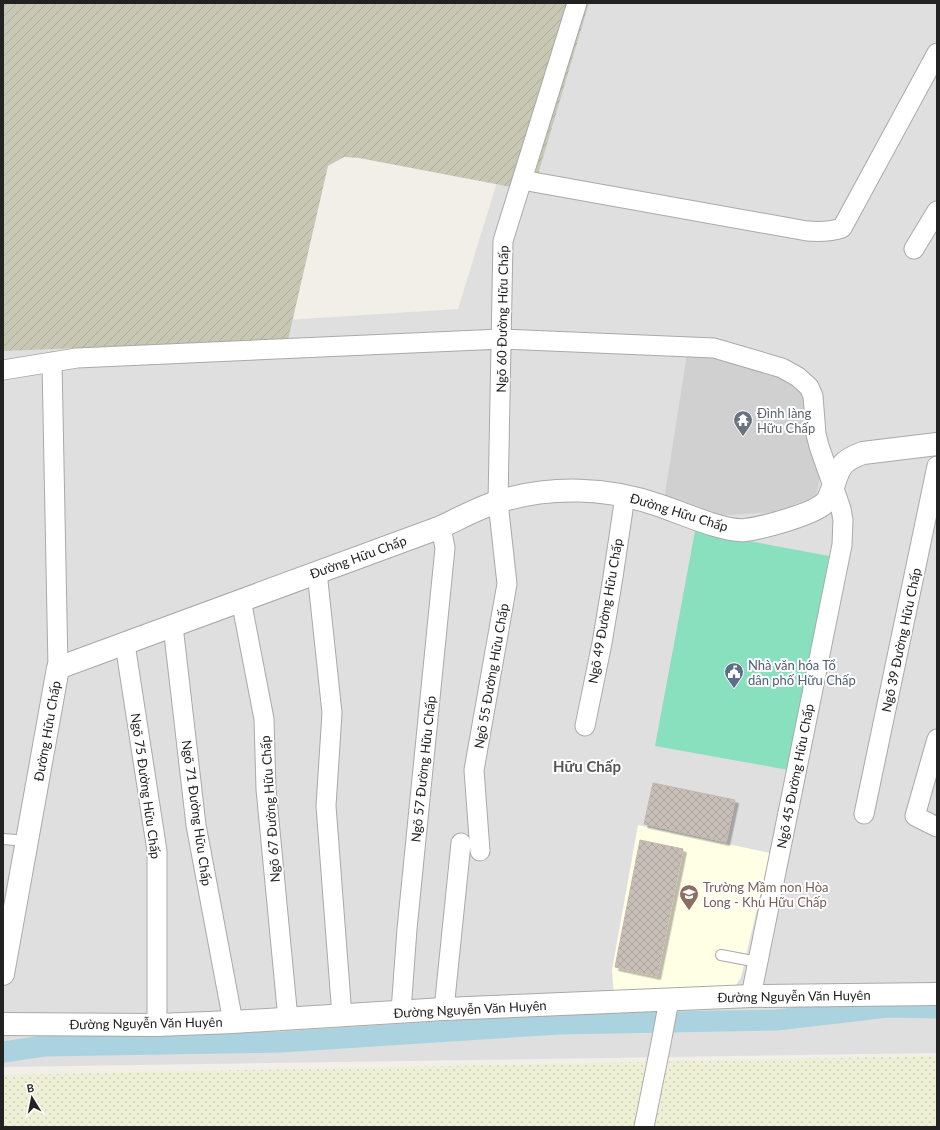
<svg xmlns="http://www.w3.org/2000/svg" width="940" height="1130" font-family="Lato,sans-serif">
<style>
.residential{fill:#e0dfdf}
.education{fill:#ffffe5}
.religious{fill:#d0d0d0}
.construction{fill:url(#construction-furrows)}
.farmland{fill:url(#farmland-dots)}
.pitch{fill:#88e0be}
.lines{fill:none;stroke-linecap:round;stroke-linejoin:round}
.canal{stroke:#aad3df;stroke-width:21}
.building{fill:url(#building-cross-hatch);stroke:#c4b6ab;filter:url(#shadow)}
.service-casing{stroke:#a9a9a9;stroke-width:12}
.minor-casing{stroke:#a9a9a9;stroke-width:21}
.tertiary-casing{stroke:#a9a9a9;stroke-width:24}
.service{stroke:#fff;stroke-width:10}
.minor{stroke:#fff;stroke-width:19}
.tertiary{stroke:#fff;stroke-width:22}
.labels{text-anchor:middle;stroke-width:4;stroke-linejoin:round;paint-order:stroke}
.street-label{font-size:13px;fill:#222;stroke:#fff}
.worship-label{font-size:13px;fill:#5b616d;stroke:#fff;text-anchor:start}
.service-label{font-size:13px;fill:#4e5e75;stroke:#fff;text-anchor:start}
.education-label{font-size:13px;fill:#785e54;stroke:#fff;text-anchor:start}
.quarter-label{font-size:15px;font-weight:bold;fill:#555;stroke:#fff}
</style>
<defs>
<pattern id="construction-furrows" width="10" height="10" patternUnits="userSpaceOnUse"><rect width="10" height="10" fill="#c7c7b4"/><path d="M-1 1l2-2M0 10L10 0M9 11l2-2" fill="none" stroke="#abab9a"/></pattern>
<pattern id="farmland-dots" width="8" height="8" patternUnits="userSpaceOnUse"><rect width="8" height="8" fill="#eef0d5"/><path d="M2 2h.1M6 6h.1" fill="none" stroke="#ccceb7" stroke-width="1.8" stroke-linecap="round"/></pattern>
<pattern id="building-cross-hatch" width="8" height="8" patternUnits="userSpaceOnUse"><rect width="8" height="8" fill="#c7bfb8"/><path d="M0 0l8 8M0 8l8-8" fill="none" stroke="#aba49e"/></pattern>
<filter id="shadow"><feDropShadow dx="3.5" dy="3.5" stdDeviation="0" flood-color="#0004"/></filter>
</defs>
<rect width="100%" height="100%" fill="#f2efe9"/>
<!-- residential -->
<path class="residential" d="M552,3H937V1053L3,1067V338L458,309Z"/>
<!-- education -->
<path class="education" d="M638,825L770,853L741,977L734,989L614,996L612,970Z"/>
<!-- religious -->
<path class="religious" d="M687,354H718L778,371L807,396L820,477L816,496L776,512L730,515H707L664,500Z"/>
<!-- construction -->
<path class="construction" d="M3,3H589L533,191L359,158L344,157L328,166L288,340L3,351Z"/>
<!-- farmland -->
<path class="farmland" d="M937,1056V1127H3V1075Z"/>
<!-- pitch -->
<path class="pitch" d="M695,531L829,556L789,770L655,746Z"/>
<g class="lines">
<!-- canal -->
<path class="canal" d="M3,1052L44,1046L281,1042L559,1024L777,1020L888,1007L937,1008"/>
</g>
<!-- building -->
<path class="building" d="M653,783L735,800L726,842L644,824Z
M640,840L683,849L657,976L615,967Z"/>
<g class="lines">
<defs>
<path id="service" d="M3,839L27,841
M721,955L758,962"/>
<path id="minor" d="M522,180L807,231C820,232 830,232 842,228L937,53
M914,249L937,211
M52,362L58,668
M3,370L77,358L502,339L714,348L782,368L798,377L809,387L813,396L816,434L819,446L841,509L843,520L842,545L751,996
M317,572L332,713L326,806L342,1016
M241,600L264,719L266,789L288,1019
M173,626L196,825L233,1022
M125,644L157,851V1025
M585,726L602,643L613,577L625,496
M937,739L915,816L937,827
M864,814L937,466
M480,851L474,770L507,584L498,502L503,241L577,3
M444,1009L461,843
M401,1011L407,929L445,548L441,527
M644,1127L661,1043L669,1000"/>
<path id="tertiary" d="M3,974L58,668L441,527C460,518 480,507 500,501C551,486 607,487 658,505C680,512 723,532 745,530C762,528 816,514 827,501C829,498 830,494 832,490C839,468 840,461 863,453L937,444
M3,1024L157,1025L233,1022L444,1009L751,996L937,994"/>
</defs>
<!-- service casing -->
<use href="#service" class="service-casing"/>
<!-- minor casing -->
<use href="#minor" class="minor-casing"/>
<!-- tertiary casing -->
<use href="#tertiary" class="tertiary-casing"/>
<!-- service -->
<use href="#service" class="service"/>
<!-- minor -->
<use href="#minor" class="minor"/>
<!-- tertiary -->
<use href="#tertiary" class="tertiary"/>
</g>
<!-- icons -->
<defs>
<symbol id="temple-pin" viewBox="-11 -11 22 30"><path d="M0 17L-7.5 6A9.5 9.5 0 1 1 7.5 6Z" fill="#6b7280" stroke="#fff"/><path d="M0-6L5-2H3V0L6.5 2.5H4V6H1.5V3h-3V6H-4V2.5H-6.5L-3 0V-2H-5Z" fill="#fff"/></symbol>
<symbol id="civic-pin" viewBox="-11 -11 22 30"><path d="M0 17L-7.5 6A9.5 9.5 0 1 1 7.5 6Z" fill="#5c6f8a" stroke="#fff"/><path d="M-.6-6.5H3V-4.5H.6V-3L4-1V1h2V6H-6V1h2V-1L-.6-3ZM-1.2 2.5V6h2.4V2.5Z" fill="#fff"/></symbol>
<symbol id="school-pin" viewBox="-11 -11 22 30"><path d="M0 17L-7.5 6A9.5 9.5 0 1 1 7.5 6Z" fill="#8d6e63" stroke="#fff"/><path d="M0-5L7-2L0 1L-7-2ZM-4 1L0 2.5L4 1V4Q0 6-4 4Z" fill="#fff"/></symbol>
</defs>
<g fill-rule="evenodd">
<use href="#temple-pin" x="732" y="409" width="22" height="30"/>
<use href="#civic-pin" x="723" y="661" width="22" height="30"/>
<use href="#school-pin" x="678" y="883" width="22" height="30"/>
</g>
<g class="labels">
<!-- street labels -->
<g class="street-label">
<text transform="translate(502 319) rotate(-89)" y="5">Ngõ 60 Đường Hữu Chấp</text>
<text transform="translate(679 512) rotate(17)" y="5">Đường Hữu Chấp</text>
<text transform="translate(358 557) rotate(-20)" y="5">Đường Hữu Chấp</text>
<text transform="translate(605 611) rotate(-80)" y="5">Ngõ 49 Đường Hữu Chấp</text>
<text transform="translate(901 640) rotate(-78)" y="5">Ngõ 39 Đường Hữu Chấp</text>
<text transform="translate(491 676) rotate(-80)" y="5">Ngõ 55 Đường Hữu Chấp</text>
<text transform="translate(47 731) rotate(-80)" y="5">Đường Hữu Chấp</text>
<text transform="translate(423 769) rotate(-84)" y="5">Ngõ 57 Đường Hữu Chấp</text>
<text transform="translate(795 776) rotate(-79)" y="5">Ngõ 45 Đường Hữu Chấp</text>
<text transform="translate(146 786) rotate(82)" y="5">Ngõ 75 Đường Hữu Chấp</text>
<text transform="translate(270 809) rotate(-94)" y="5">Ngõ 67 Đường Hữu Chấp</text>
<text transform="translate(197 813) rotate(82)" y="5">Ngõ 71 Đường Hữu Chấp</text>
<text transform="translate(794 996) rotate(-1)" y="5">Đường Nguyễn Văn Huyên</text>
<text transform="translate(470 1009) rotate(-3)" y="5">Đường Nguyễn Văn Huyên</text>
<text transform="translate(146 1023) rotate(-1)" y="5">Đường Nguyễn Văn Huyên</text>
</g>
<!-- worship labels -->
<g class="worship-label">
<text x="757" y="418">Đình làng<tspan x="757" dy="15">Hữu Chấp</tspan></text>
</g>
<!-- service labels -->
<g class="service-label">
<text x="748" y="670">Nhà văn hóa Tổ<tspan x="748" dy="15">dân phố Hữu Chấp</tspan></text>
</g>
<!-- education labels -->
<g class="education-label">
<text x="703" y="892">Trường Mầm non Hòa<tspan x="703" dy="15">Long - Khu Hữu Chấp</tspan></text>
</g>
<!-- quarter labels -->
<g class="quarter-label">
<text x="587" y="772">Hữu Chấp</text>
</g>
</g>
<!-- border -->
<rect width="940" height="1130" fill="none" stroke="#222222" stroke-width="8"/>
<!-- north arrow -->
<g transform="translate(32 1098) rotate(350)" stroke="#ffffff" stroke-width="3" paint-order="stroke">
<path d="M0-3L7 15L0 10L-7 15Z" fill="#222222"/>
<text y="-6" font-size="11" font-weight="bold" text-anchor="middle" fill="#222222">B</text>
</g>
</svg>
